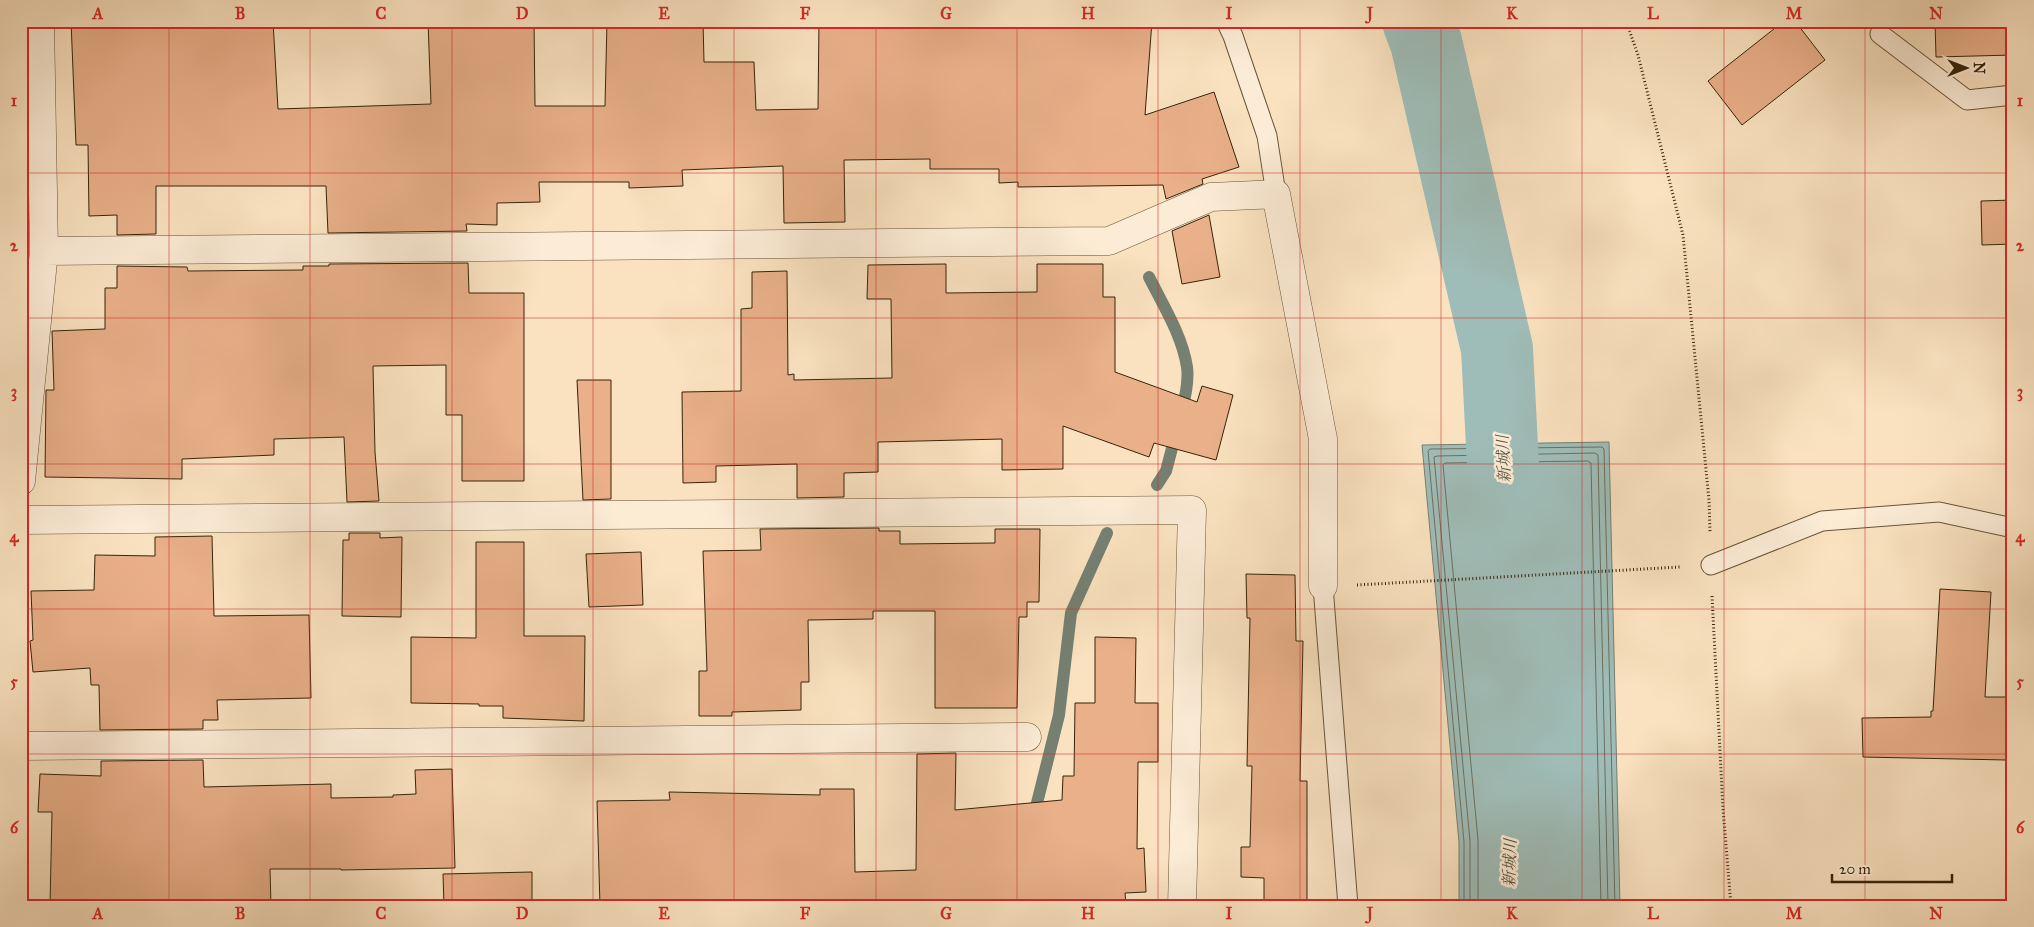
<svg xmlns="http://www.w3.org/2000/svg" width="2034" height="927" font-family="'IM FELL Great Primer','Noto Serif JP',serif">
<style>
.water{fill:#9fbdb8;stroke:#758072}
.lines{fill:none;stroke-linecap:round;stroke-linejoin:round}
.shore{stroke:#6b7060;stroke-width:1}
.stream{stroke:#758072;stroke-width:12}
.river{stroke:#9fbdb8;stroke-width:72}
.building{fill:#e9b08a;stroke:#372409}
.lane-casing{stroke:#685437;stroke-width:21}
.street-casing{stroke:#685437;stroke-width:29}
.path{stroke:#372409;stroke-width:3;stroke-dasharray:1 2.5;stroke-linecap:butt}
.lane{stroke:#fcecd6;stroke-width:19}
.street{stroke:#fcecd6;stroke-width:28}
.grid{fill:none;stroke:#d62828;stroke-width:1;stroke-opacity:0.55}
.labels{text-anchor:middle;stroke-width:5;stroke-linejoin:round;paint-order:stroke}
.water-label{font-size:16px;font-style:italic;fill:#56523e;stroke:#fcecd6}
.neatline{fill:none;stroke:#d62828;stroke-width:2}
.grid-label{font-size:16px;text-anchor:middle;font-weight:bold;fill:#d62828}
</style>
<rect width="100%" height="100%" fill="#fae2c0"/>
<filter id="stains"><feTurbulence type="fractalNoise" baseFrequency=".004" numOctaves="4"/><feColorMatrix values="0 0 0 0 .2 0 0 0 0 .09 0 0 0 0 .02 0 0 0 .5 -.17"/></filter>
<radialGradient id="worn" r=".72"><stop offset=".6" stop-color="#630" stop-opacity="0"/><stop offset="1" stop-color="#630" stop-opacity=".3"/></radialGradient>
<!-- water -->
<path class="water" d="M1609,442L1620,906H1459V842L1422,445Z"/>
<g class="lines">
<!-- shore -->
<path class="shore" d="M1464,906V842L1428,451L1430,449L1602,447L1604,449L1615,906
M1470,906V841L1434,457L1437,456L1595,453L1598,455L1608,906
M1478,906V840L1443,465L1445,463L1588,461L1591,463L1601,906"/>
<!-- stream -->
<path class="stream" d="M1149,277C1163,305 1182,335 1187,367C1189,382 1185,399 1181,413
M1157,485L1166,471L1176,433
M1033,819L1059,715L1071,613L1107,533"/>
<!-- river -->
<path class="river" d="M1418,21L1426,42L1497,349L1507,543"/>
</g>
<!-- building -->
<path class="building" d="M71,21H273L278,109L431,104L428,21H534L535,106H605L607,21H703L704,62H754L756,110L818,109L819,21H1152L1145,115L1214,92L1239,167L1202,179L1203,184L1166,199L1163,185L1018,187V182L999,183V169H930V159L844,160L845,222L784,223L783,166L682,170L683,186L629,188V182H539L540,202L497,203V225L466,224L467,231L328,233L326,186H156V234L117,235V215L89,216L88,145H76Z
M1784,21H1795L1825,60L1742,125L1708,81Z
M1935,21H2013V55L1936,57Z
M2013,200V244L1982,245L1981,201Z
M1209,215L1220,277L1182,284L1172,231Z
M468,263L469,293H524V481H462V415H446V365L373,366L375,452L379,501L347,502L344,437L274,439V455L182,459V479L45,477L46,390H54L52,331L105,329V288H117V266L187,267L188,271L303,270V266H329V264Z
M946,264V293L1037,292V264H1103V297H1115V372L1197,402L1202,386L1233,395L1216,460L1154,443L1149,457L1063,426V469L1002,470V439L878,442V472L844,473V497L797,498V464L716,466V482L683,483L682,392L741,391V309L752,308V272L787,271L788,375L794,374V380L892,378L891,299H867L868,265Z
M577,380H611V499L583,500Z
M879,528V531H900V544L995,543V529H1040L1039,602H1027V617H1019L1017,708H935V611H873V619L808,620L809,682H801V710L732,712V716H699V671H707L703,551L761,550L760,529Z
M349,533H380V538L402,537L401,617L342,616L343,540H349Z
M212,536L214,616L309,615L311,698L217,700L218,720H203V729L100,730L99,685H91L90,668L33,672L30,641L33,640L31,591L94,590L95,555L155,556V537Z
M476,542H524V636H585L584,721L503,718V706H479V704L411,703V637L476,638Z
M641,552L643,605L589,607L586,554Z
M1246,574L1295,575L1296,641H1303L1300,781H1307V903H1264V878L1241,877V847H1250L1252,766H1247L1250,618H1247Z
M1940,589L1991,592L1985,697H2007L2006,760L1863,757L1862,718L1931,717V711H1933Z
M1095,637L1136,638L1135,703H1158V762H1138L1137,849L1144,848L1146,892L1125,893L1126,906H600L597,801L670,800L669,792L820,795V789H854L855,872L916,870L917,754L956,753L955,810L1062,800L1063,776H1074L1075,703H1095Z
M203,760L204,787L331,784V798L393,797V795L416,794L415,770L452,769L455,868L341,870V869H270L271,906H50L52,812H38L40,774L101,776V761Z
M532,872V906H444L443,874Z"/>
<g class="lines">
<defs>
<path id="lane" d="M1226,21L1233,36L1267,136L1276,194
M1880,34L1967,100L2013,95
M1711,565L1822,521L1939,512L2013,528
M1323,586L1348,906"/>
<path id="street" d="M44,251L1109,241L1211,197L1276,194L1323,439V586
M21,481L44,251L40,21
M21,520L1192,510L1182,906
M21,746L1027,737"/>
</defs>
<!-- lane casing -->
<use href="#lane" class="lane-casing"/>
<!-- street casing -->
<use href="#street" class="street-casing"/>
<!-- path -->
<path class="path" d="M1626,21L1638,55L1683,235L1709,500L1710,532
M1357,585L1680,567
M1712,596L1723,809L1731,906"/>
<!-- lane -->
<use href="#lane" class="lane"/>
<!-- street -->
<use href="#street" class="street"/>
</g>
<!-- grid -->
<path class="grid" d="M169,21V906M310,21V906M452,21V906M593,21V906M734,21V906M876,21V906M1017,21V906M1158,21V906M1300,21V906M1441,21V906M1582,21V906M1724,21V906M1865,21V906M21,173H2013M21,318H2013M21,464H2013M21,609H2013M21,754H2013"/>
<g class="labels">
<!-- water labels -->
<g class="water-label">
<text transform="translate(1503 459) rotate(-93)" y="6">新城川</text>
<text transform="translate(1509 863) rotate(-88)" y="6">新城川</text>
</g>
</g>
<!-- margin -->
<rect width="2034" height="927" fill="none" stroke="#fae2c0" stroke-width="55"/>
<!-- north arrow -->
<g transform="translate(1966 68) rotate(90)" stroke="#fcecd6" stroke-width="4" paint-order="stroke">
<path d="M0-4L9 19L0 12L-9 19Z" fill="#372409"/>
<text y="-8" font-size="14" font-weight="bold" text-anchor="middle" fill="#372409">N</text>
</g>
<!-- scale -->
<path d="M1832 874v8h120v-8" fill="none" stroke="#372409" stroke-width="2.5"/>
<text x="1839" y="874" font-size="15" fill="#372409" stroke="#fcecd6" stroke-width="4" paint-order="stroke">20 m</text>
<rect x="28" y="28" width="1978" height="872" class="neatline"/>
<g class="grid-label">
<text x="98" y="19">A</text>
<text x="240" y="19">B</text>
<text x="381" y="19">C</text>
<text x="522" y="19">D</text>
<text x="664" y="19">E</text>
<text x="805" y="19">F</text>
<text x="946" y="19">G</text>
<text x="1088" y="19">H</text>
<text x="1229" y="19">I</text>
<text x="1370" y="19">J</text>
<text x="1512" y="19">K</text>
<text x="1653" y="19">L</text>
<text x="1794" y="19">M</text>
<text x="1936" y="19">N</text>
<text x="14" y="106">1</text>
<text x="2020" y="106">1</text>
<text x="14" y="251">2</text>
<text x="2020" y="251">2</text>
<text x="14" y="397">3</text>
<text x="2020" y="397">3</text>
<text x="14" y="542">4</text>
<text x="2020" y="542">4</text>
<text x="14" y="687">5</text>
<text x="2020" y="687">5</text>
<text x="14" y="833">6</text>
<text x="2020" y="833">6</text>
<text x="98" y="919">A</text>
<text x="240" y="919">B</text>
<text x="381" y="919">C</text>
<text x="522" y="919">D</text>
<text x="664" y="919">E</text>
<text x="805" y="919">F</text>
<text x="946" y="919">G</text>
<text x="1088" y="919">H</text>
<text x="1229" y="919">I</text>
<text x="1370" y="919">J</text>
<text x="1512" y="919">K</text>
<text x="1653" y="919">L</text>
<text x="1794" y="919">M</text>
<text x="1936" y="919">N</text>
</g>
<rect width="100%" height="100%" filter="url(#stains)"/>
<rect width="100%" height="100%" fill="url(#worn)"/>
</svg>
